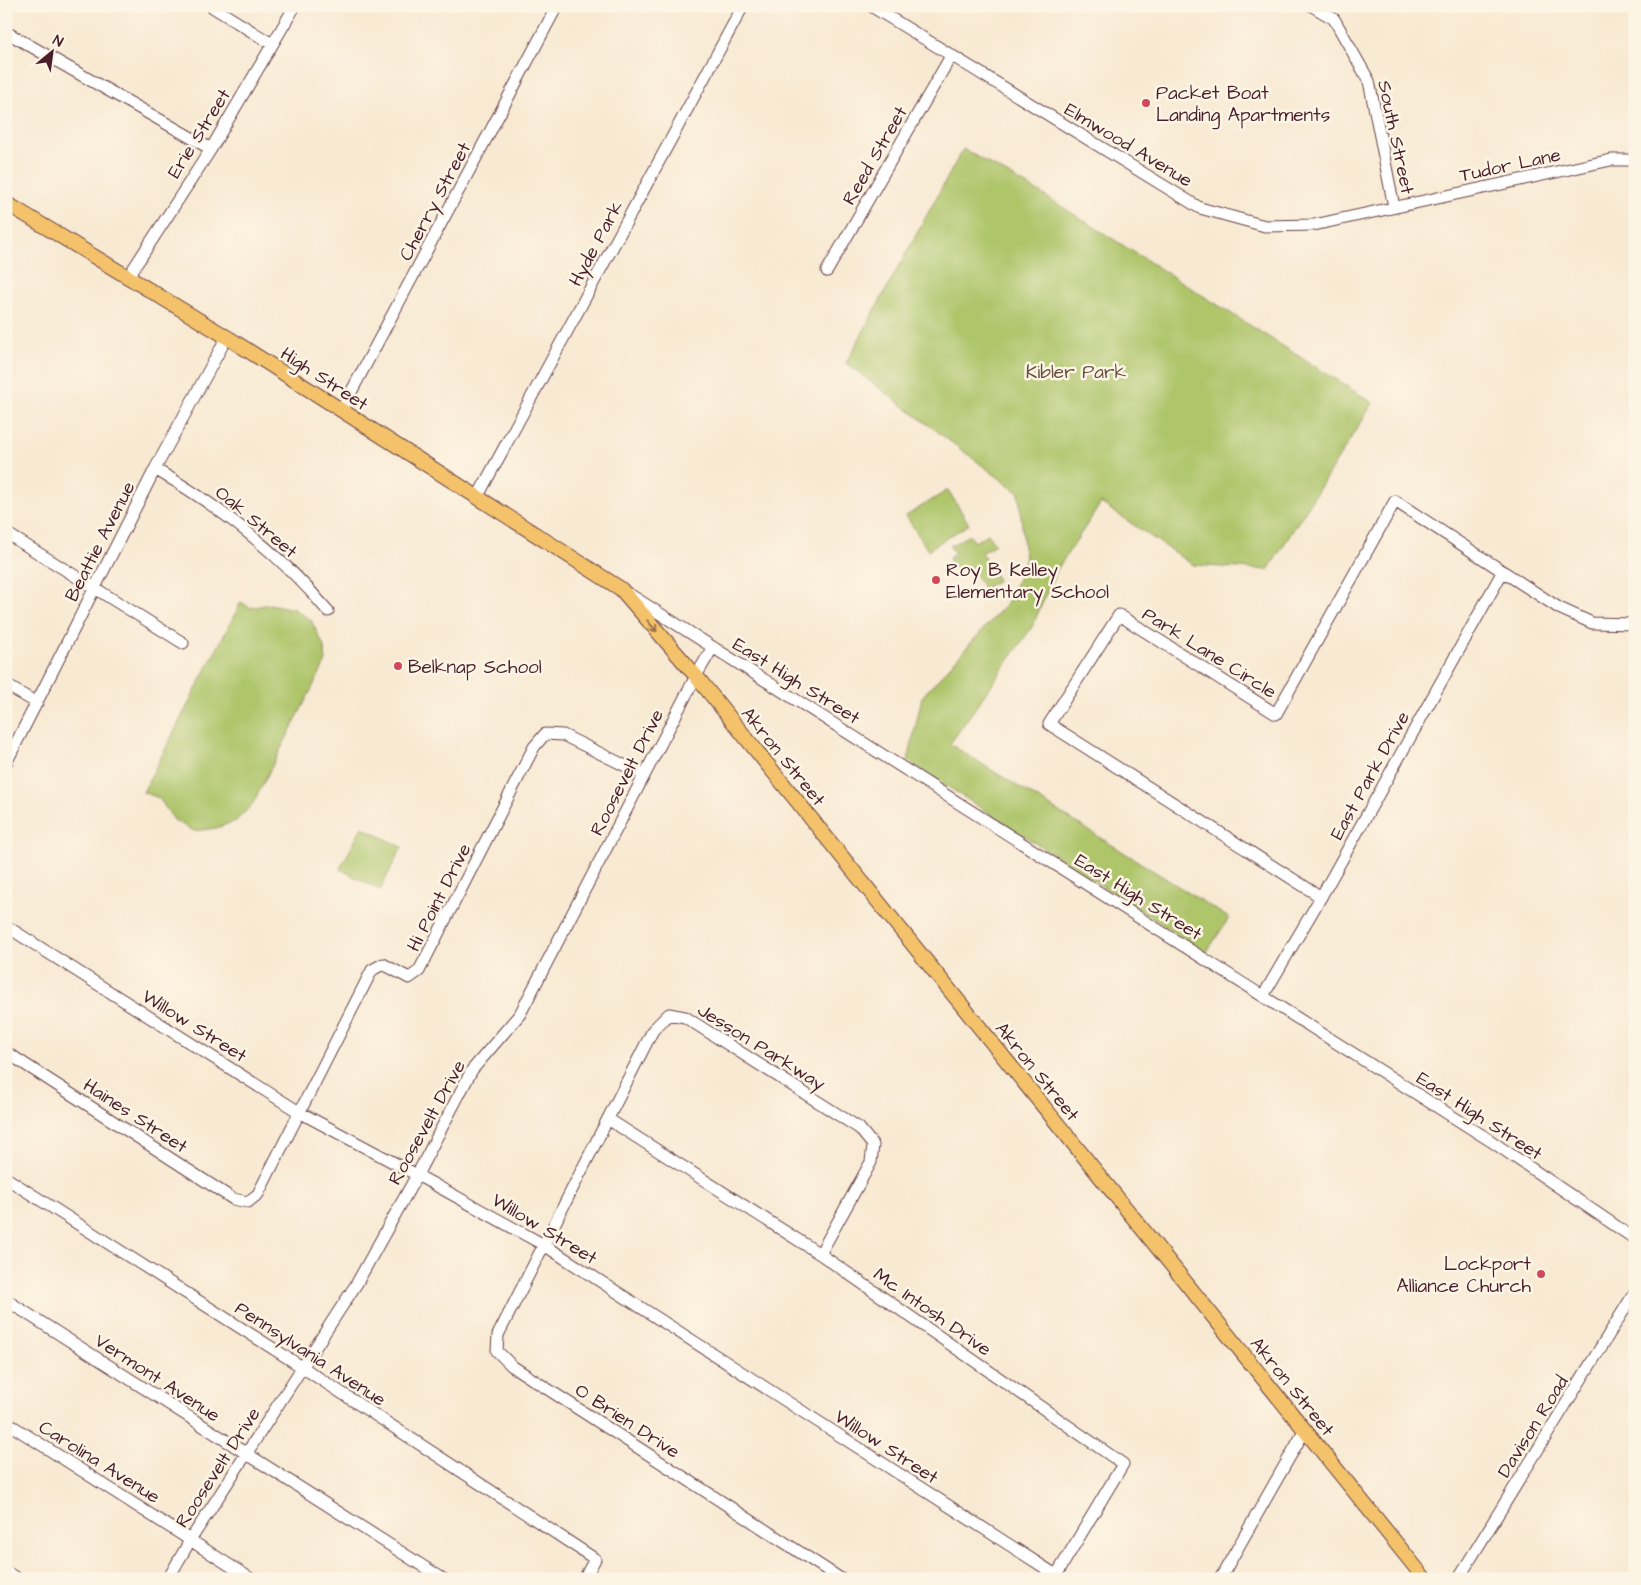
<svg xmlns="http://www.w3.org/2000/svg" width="1641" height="1585" font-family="'Architects Daughter',sans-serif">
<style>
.green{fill:#aec56a;stroke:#7c724a}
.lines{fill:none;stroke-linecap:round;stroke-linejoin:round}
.minor-casing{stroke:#643d44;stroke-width:13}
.major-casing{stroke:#643d44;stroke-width:16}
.minor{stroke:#fff;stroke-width:11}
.major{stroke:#f3c26a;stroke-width:14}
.oneway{stroke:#9e704a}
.poi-dot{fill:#d1495b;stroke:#fcf5e5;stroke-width:2}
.labels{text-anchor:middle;stroke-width:5;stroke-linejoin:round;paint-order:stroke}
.poi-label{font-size:19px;fill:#4a1f2b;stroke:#fcf5e5;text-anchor:start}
.street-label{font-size:19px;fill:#4a1f2b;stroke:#fcf5e5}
.park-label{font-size:19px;fill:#68513e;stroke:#fcf5e5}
</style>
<rect width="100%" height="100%" fill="#fcf5e5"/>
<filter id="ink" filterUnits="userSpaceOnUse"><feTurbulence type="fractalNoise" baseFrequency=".02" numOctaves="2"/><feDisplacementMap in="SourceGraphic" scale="10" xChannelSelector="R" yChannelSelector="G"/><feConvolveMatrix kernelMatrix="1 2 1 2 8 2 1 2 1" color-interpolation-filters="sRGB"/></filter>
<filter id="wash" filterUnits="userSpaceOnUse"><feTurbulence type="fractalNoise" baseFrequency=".0096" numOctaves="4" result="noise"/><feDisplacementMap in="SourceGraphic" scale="20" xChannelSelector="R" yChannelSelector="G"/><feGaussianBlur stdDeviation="1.12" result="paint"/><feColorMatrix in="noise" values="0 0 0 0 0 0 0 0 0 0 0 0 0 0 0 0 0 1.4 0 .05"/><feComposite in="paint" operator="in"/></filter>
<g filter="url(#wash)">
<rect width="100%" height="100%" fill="#f8e9d2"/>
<!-- green -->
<path class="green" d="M963,149L1037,191L1373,403L1268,570L1193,565L1101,503L1056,571L1032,627L950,744L1229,918L1206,953L908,761L922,697L1009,601L1025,561L1019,493L846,363Z
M948,490L969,524L928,550L906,516Z
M988,534L995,544L981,553L998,580L984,589L970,566L954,568L949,558L955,554L950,546L969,535L975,542Z
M241,602L250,608L270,604L294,609L311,620L324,647L326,661L252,805L236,821L216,828L194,831L174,820L159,798L143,792Z
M362,827L402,847L380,890L340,869Z"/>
</g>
<g filter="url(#ink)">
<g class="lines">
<defs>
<path id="minor" d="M211,6L272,44
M871,6L1200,208L1265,226L1314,225L1611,160H1635
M1312,6L1334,19L1369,81L1394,207
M6,32L211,149
M827,271L951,56
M128,277L211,149L295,6
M341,411L557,6
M155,469C219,506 280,554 328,611
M478,496L743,6
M6,533L183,643
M629,594L1491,1141L1635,1239
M6,685L37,703
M6,763L155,469L227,337
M1321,897L1049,724L1119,615L1276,714L1395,501L1559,608L1592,623L1635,624
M6,926L299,1112L417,1175L544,1245L1056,1575
M1263,996L1321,897L1503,571
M6,1052L233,1199L248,1202L258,1194L372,970L383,964L409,978L419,971L534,747L545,734L563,735L644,775
M608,1119L820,1254L1123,1464L1054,1579
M6,1178L302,1367L595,1559L584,1579
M820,1254L871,1162L873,1145L859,1128L685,1017L669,1014L653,1030L498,1335L497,1351L512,1366L841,1579
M6,1300L443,1579
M6,1422L251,1579
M6,1572L18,1579
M168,1579L191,1539L357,1283L417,1175L472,1070L520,1014L696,676L713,647
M1220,1579L1305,1430
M1458,1579L1635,1292"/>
<path id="major" d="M6,203L230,339L621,589L696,676L1425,1579"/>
</defs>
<!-- minor casing -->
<use href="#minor" class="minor-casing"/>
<!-- major casing -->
<use href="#major" class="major-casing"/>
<!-- minor -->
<use href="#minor" class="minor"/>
<!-- major -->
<use href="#major" class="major"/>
</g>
<!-- one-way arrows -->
<defs><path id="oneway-shaft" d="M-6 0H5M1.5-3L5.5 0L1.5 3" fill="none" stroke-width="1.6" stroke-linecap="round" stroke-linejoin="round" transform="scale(1.25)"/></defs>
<use class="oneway" href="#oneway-shaft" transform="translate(652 626) rotate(50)"/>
</g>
<!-- markers -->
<g class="poi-dot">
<circle cx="1146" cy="103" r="5"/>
<circle cx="936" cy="580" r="5"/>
<circle cx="398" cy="666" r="5"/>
<circle cx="1541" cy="1274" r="5"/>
</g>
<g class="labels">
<!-- poi labels -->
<g class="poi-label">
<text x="1156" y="99">Packet Boat<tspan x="1156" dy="22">Landing Apartments</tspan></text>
<text x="946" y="576">Roy B Kelley<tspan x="946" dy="22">Elementary School</tspan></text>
<text x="408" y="673">Belknap School</text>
<text x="1531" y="1270" text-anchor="end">Lockport<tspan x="1531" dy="22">Alliance Church</tspan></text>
</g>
<!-- street labels -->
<g class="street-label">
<text transform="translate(198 133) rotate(-58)" y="7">Erie Street</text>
<text transform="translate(1397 137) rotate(78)" y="7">South Street</text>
<text transform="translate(1129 144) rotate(31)" y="7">Elmwood Avenue</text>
<text transform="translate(874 155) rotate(-60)" y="7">Reed Street</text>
<text transform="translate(1510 164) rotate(-12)" y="7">Tudor Lane</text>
<text transform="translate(434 201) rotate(-62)" y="7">Cherry Street</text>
<text transform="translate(595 243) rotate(-62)" y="7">Hyde Park</text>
<text transform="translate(325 378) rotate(33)" y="7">High Street</text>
<text transform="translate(257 521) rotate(40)" y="7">Oak Street</text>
<text transform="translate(99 541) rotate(-63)" y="7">Beattie Avenue</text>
<text transform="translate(1210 652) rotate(32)" y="7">Park Lane Circle</text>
<text transform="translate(797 680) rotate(32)" y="7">East High Street</text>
<text transform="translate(784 756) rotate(51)" y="7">Akron Street</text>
<text transform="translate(626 772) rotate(-63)" y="7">Roosevelt Drive</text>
<text transform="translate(1369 775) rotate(-61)" y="7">East Park Drive</text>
<text transform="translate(1139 896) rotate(32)" y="7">East High Street</text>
<text transform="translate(438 897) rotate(-63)" y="7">Hi Point Drive</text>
<text transform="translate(195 1025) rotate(32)" y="7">Willow Street</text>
<text transform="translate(762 1046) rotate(32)" y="7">Jesson Parkway</text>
<text transform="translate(1038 1071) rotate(51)" y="7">Akron Street</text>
<text transform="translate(136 1115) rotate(33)" y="7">Haines Street</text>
<text transform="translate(1480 1115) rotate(33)" y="7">East High Street</text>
<text transform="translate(426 1122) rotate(-61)" y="7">Roosevelt Drive</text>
<text transform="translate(545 1228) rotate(31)" y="7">Willow Street</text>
<text transform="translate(933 1311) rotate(35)" y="7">Mc Intosh Drive</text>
<text transform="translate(311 1353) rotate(33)" y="7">Pennsylvania Avenue</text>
<text transform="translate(158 1377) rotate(33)" y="7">Vermont Avenue</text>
<text transform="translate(1293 1386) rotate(51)" y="7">Akron Street</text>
<text transform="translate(628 1420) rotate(33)" y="7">O Brien Drive</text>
<text transform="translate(1532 1426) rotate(-58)" y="7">Davison Road</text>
<text transform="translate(887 1446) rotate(33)" y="7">Willow Street</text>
<text transform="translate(100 1461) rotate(32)" y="7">Carolina Avenue</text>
<text transform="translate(217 1467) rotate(-57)" y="7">Roosevelt Drive</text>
</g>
<!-- park labels -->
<g class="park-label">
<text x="1076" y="378">Kibler Park</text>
</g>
</g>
<!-- margin -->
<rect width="1641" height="1585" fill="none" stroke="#fcf5e5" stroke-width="25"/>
<!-- north arrow -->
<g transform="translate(52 52) rotate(29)" stroke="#fcf5e5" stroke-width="4" paint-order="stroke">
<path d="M0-4L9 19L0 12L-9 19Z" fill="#4a1f2b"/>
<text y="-8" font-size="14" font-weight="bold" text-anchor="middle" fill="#4a1f2b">N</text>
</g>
</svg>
